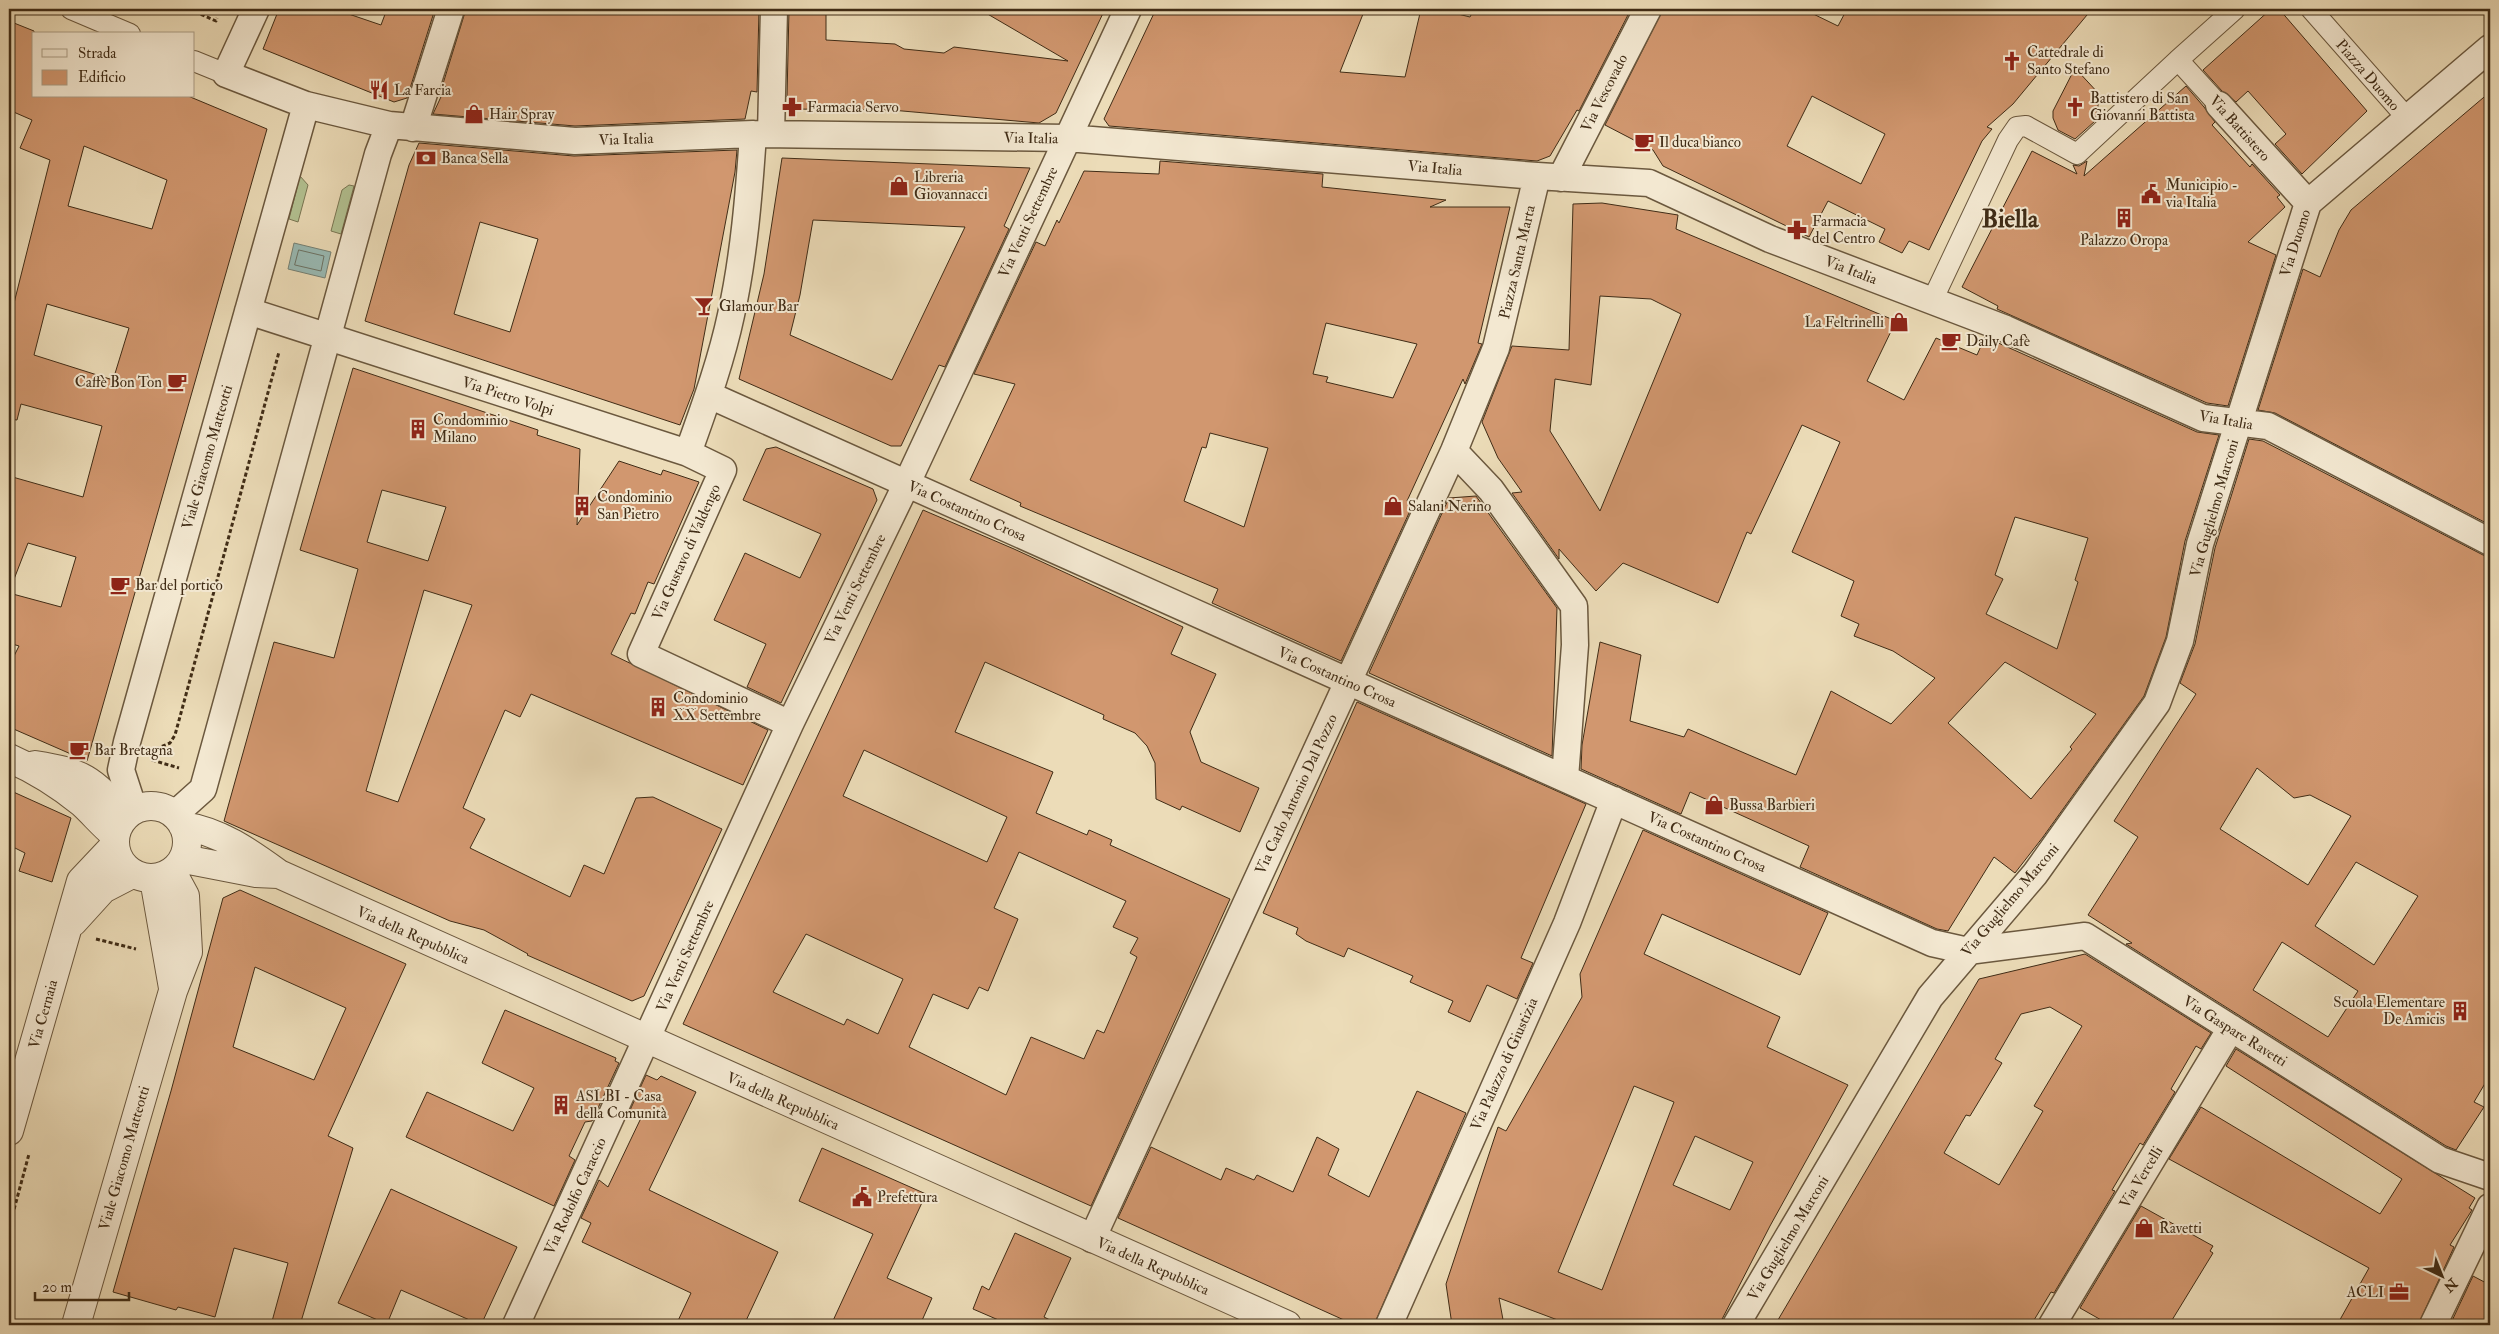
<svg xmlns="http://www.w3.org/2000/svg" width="2499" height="1334" font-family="'IM FELL Double Pica',serif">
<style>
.green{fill:#b3c292;stroke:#7a7754}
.water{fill:#99bab4;stroke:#758175}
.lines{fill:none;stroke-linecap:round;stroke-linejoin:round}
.shore{stroke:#6c7365;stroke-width:1}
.building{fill:#d1976f;stroke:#402c16;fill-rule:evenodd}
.pedestrian-casing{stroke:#6b583e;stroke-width:22}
.minor-casing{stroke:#6b583e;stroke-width:29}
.tertiary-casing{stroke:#6b583e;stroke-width:30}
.path{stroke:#402c16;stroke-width:3;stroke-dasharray:4 2.5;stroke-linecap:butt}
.pedestrian{stroke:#f3e8d1;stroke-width:20}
.minor{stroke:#f3e8d1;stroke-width:26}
.tertiary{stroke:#f3e8d1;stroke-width:28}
.labels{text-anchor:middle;stroke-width:4;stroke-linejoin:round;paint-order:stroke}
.poi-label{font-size:15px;fill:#402c16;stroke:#f3e8d1;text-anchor:start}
.street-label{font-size:15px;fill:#402c16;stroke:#f3e8d1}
.town-label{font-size:25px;font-weight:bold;fill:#402c16;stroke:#f3e8d1}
</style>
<rect width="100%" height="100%" fill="#ecdcb8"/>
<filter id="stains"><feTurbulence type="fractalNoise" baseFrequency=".004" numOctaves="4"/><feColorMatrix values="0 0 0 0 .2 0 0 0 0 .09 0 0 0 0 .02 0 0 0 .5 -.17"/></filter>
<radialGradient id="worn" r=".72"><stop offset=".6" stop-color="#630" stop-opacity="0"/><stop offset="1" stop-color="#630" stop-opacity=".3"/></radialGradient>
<!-- green -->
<path class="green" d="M300,176L308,185L298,222L289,219Z
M349,185L354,186L341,234L331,231L342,190Z"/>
<!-- water -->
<path class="water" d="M294,243L331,252L325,278L288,269Z"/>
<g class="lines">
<!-- shore -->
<path class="shore" d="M299,250L324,256L321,271L295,265Z"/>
</g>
<!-- building -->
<path class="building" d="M279,9H334L381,25L387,9H435L407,98L394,102L263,49Z
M466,9H759L757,92L751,91L745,119L575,126L433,114L446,86L442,87Z
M789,9H826V40L895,44L904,49L944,53L954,47L1068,61L979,9H1105L1056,113L1039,123L891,110L789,109L791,98L787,97Z
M1156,9H1365L1340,72L1405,77L1421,9H1438L1470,17L1474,9H1631L1579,111L1577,110L1550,156L1537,161L1109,126L1104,119Z
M1663,9H1803L1838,26L1847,9H2092L2013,104L1987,127L1992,129L1982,141L1929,250L1909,241L1902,253L1879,242L1885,229L1828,201L1809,237L1663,166L1653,150L1605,125ZM1812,96L1885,134L1861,184L1787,146Z
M2271,9H2279L2367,111L2302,174L2275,144L2286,134L2248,91L2236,102L2222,91L2203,70Z
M9,21L34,31V96H188L267,129L87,761L9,727V666L19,646L9,643V593L61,607L76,557L28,543L11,587L9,586V476L83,497L102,426L21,404L17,420L9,419V323L50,160L20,148L32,120L9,110ZM84,146L167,180L152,229L68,206ZM47,304L129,328L113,380L34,355Z
M2075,68L2100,95L2095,121L2075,139L2058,130L2053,118V111Z
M2186,86L2204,107L2215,122L2212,125L2250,167L2252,164L2280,195L2277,197L2285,207L2248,242L2276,255L2228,406L2207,403L1997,309L1998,306L1962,287L2032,151L2077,174L2073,165L2079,166L2087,161L2084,176Z
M2490,92V525L2275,413L2258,410L2303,269L2320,277L2339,230L2351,210Z
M419,143L574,156L737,150L735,172L694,389L680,425L365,321L409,165ZM480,222L538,239L510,332L454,314Z
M782,158L1030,168L1004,226L1009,229L945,367L939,365L901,446H891L739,379L764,274ZM813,220L965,227L892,380L790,335L800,295Z
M1160,161L1323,174L1322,187L1446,200L1430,207H1510L1478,343L1482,344L1465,384L1463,379L1407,501L1415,500L1341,661L1212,603L1218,589L1020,506L1021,503L970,480L1015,384L974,374L1036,242L1045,246L1057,220L1059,223L1084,171L1159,174ZM1326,323L1417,344L1393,398L1326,382L1328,377L1313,374ZM1210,433L1268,448L1244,527L1184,501L1202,447L1206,448Z
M1602,203L1678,215L1676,229L1896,321L1867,381L1904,400L1936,338L1977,355L1985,337L2197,432L2219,435L2185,541L2166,637L2144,696L2043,837L2015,873L1994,857L1948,931L1937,929L1800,867L1809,846L1690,792L1681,814L1581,769L1582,745L1600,642L1641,655L1630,721L1684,737L1688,729L1796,775L1831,691L1891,724L1935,678L1893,651L1854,636L1859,624L1841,616L1854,581L1792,552L1840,442L1802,425L1751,534L1747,532L1718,603L1623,563L1596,591L1559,549V559L1512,493L1522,492L1498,458L1482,422L1512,346L1569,350L1573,204ZM1600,296L1651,299L1681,314L1600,511L1550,431L1555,379L1591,385ZM2015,517L2088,538L2075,580L2078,582L2057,649L1986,614L2003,579L1995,575ZM2005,662L2096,714L2070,747L2072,749L2031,799L1948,723Z
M353,368L538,430L537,435L580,449L577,525L619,461L661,475L663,470L699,482L654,584L648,582L635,614L631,613L611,654L768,730L743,785L531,694L520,717L505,710L463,808L485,819L470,848L570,897L584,865L604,874L636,798L653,797L722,829L644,996L632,1001L527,955L528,954L484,930L450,921L224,821L274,642L334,658L358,569L300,550ZM382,490L446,507L428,561L367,542ZM424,590L472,605L398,802L366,791Z
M2249,439L2263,441L2483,555L2490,557V1075L2474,1102L2484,1107L2456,1150L2446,1146L2126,944L2132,943L2088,915L2138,837L2114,821L2196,694L2180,683L2195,644L2215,548ZM2257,768L2294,798L2310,795L2351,816L2308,885L2220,829ZM2356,862L2418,896L2374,965L2315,926ZM2282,942L2358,991L2328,1037L2253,990Z
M776,447L873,489L877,500L781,703L747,687L766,644L714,620L745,553L800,578L821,534L743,500L766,449Z
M1476,496L1557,608L1552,756L1369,673L1449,498Z
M923,510L1014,549L1183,627L1171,654L1216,674L1190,732L1201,762L1259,788L1240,832L1182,806L1180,810L1156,799L1155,763L1147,746L1135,733L1103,719L1104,715L985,662L955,732L1053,772L1036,813L1087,835L1089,830L1112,840L1110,845L1230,899L1091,1206L683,1024ZM864,750L1007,817L987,862L843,796ZM1019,852L1126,901L1113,927L1138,938L1130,953L1137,957L1104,1033L1097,1030L1084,1059L1031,1037L1006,1095L909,1047L933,994L968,1009L979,987L988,991L1018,919L994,908ZM806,934L903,979L878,1034L847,1019L844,1025L773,992Z
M1357,702L1586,804L1521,958L1533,963L1517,999L1487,985L1470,1022L1448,1012L1453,1001L1410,982L1413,976L1348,948L1344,957L1306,941L1296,934L1298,928L1263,913Z
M9,790L71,818L52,882L19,871L25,853L9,845Z
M1643,830L1828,913L1800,975L1662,914L1644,954L1780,1017L1767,1047L1848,1085L1770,1226L1719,1325H1571L1499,1298L1504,1325H1452L1446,1284L1498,1127L1506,1131L1582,997L1580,974ZM1634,1086L1674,1102L1602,1290L1558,1272ZM1695,1136L1753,1162L1730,1210L1673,1185Z
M240,890L406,964L328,1136L353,1148L300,1325H271L288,1263L234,1248L215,1317L178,1307L176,1310L113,1292L171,1091L223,898ZM255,967L346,1008L314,1080L233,1047Z
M2085,954L2211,1033L2201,1049L2196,1046L2171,1089L2175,1092L2143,1145L2140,1143L2112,1190L2115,1191L2054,1293L2051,1292L2031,1325H1775L1979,979ZM2050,1007L2082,1026L2034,1106L2043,1111L1999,1185L1944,1153L1966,1115L1970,1116L2002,1063L1995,1059L2021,1014Z
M505,1010L616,1058L615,1061L619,1063L592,1121L585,1122L569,1156L575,1160L554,1206L406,1137L427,1092L513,1131L534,1088L482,1063Z
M2236,1049L2475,1198L2469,1208L2472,1210L2450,1245L2454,1247L2418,1325H2337L2369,1268L2169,1159L2201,1107L2380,1214L2402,1179L2226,1066Z
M646,1075L657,1080L661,1076L696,1092L649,1190L778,1252L744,1325H676L691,1293L582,1242L591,1223L581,1218L599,1180L608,1187L641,1118L626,1119Z
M1417,1091L1466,1113L1374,1325H1355L1118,1218L1151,1147L1221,1180L1226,1168L1254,1180L1257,1175L1293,1192L1317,1137L1339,1149L1328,1175L1369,1197Z
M822,1148L926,1194L887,1278L932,1298L920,1325H831L873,1234L799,1201Z
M391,1189L517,1247L481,1325L401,1290L387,1324L338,1303Z
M2141,1206L2213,1246L2210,1251L2213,1253L2169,1325H2110L2080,1308Z
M1015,1233L1071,1258L1044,1317L1050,1320L1048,1325H1010L973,1309L982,1286L989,1290Z
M2473,1276L2490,1285V1325H2450Z"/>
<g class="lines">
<defs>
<path id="pedestrian" d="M71,9L130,34
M2311,9L2407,118
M2178,60L2235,9
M194,61L226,74
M1932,301L2008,140L2017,127L2026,126L2077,154L2178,60L2219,105"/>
<path id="minor" d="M256,9L226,74L306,105L389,125L575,141L753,134L1067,138L1537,176L1649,183L1770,239L2006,329L2203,418L2268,426L2490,542
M2219,105L2308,203
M413,128L451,9
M753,134C749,194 744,256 731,315C721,362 704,408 688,453L723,470L641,654L790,724
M771,134L774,9
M1561,178L1648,9
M248,311L688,453
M709,395L1932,943L1968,951L2085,936L2440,1160L2490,1177
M1454,451L1491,490L1574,606L1575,645L1565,778
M134,810L121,770L127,742L306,105
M174,815L203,789L378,154L389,125
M1092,1239L1454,451L1496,348L1537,176
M516,1325L790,724L907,483L1128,9
M1389,1325L1567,923L1614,800
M1736,1325L1930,997L2035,874L2157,703L2180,641L2200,544L2308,203L2490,48
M2052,1325L2231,1028
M2433,1325L2490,1207"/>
<path id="tertiary" d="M9,758C34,769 60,785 82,803C93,813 103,825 115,835
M35,765C86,773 91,780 125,816
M115 842a36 36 0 1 1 72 0a36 36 0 1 1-72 0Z
M183,826C220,831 250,853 279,874L1287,1325
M184,859L256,873L278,874
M154,879L173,988
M73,922L103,889L132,874
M9,1131L81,881L114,846
M76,1325L173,991L188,952L185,896L172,872"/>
</defs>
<!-- pedestrian casing -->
<use href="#pedestrian" class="pedestrian-casing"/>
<!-- minor casing -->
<use href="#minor" class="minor-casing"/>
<!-- tertiary casing -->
<use href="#tertiary" class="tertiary-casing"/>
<!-- path -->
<path class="path" d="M189,9L216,21L217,18
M156,749L170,743L175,735L279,352
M152,760L179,768
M96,939L136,949
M9,1228L29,1154"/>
<!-- pedestrian -->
<use href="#pedestrian" class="pedestrian"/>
<!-- minor -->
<use href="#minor" class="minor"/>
<!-- tertiary -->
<use href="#tertiary" class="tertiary"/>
</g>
<!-- icons -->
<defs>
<symbol id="church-bare" viewBox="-9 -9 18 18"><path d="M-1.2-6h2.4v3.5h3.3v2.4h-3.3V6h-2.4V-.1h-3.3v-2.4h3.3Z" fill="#8f2418" stroke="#f3e8d1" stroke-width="2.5" paint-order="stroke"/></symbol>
<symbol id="restaurant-bare" viewBox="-9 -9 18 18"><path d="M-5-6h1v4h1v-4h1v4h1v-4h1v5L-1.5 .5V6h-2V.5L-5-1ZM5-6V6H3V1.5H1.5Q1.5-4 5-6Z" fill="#8f2418" stroke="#f3e8d1" stroke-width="2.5" paint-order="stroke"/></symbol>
<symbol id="pharmacy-bare" viewBox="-9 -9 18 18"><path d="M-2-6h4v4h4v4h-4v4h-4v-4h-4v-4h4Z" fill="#8f2418" stroke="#f3e8d1" stroke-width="2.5" paint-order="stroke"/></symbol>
<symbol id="shop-bare" viewBox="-9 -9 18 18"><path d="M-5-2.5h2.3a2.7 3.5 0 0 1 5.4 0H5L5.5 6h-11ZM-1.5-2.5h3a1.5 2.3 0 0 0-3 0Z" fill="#8f2418" stroke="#f3e8d1" stroke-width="2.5" paint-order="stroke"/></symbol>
<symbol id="cafe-bare" viewBox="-9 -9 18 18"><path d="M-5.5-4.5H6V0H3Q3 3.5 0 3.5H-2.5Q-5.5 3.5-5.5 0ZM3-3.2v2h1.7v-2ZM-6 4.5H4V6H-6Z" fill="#8f2418" stroke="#f3e8d1" stroke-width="2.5" paint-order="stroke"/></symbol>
<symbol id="bank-bare" viewBox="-9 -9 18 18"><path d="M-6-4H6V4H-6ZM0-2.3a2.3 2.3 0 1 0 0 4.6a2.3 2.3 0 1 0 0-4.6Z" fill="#8f2418" stroke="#f3e8d1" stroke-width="2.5" paint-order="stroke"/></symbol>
<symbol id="civic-bare" viewBox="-9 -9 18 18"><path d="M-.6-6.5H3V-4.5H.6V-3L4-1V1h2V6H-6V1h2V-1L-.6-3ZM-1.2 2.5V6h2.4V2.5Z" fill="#8f2418" stroke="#f3e8d1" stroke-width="2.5" paint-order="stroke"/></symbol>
<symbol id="building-bare" viewBox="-9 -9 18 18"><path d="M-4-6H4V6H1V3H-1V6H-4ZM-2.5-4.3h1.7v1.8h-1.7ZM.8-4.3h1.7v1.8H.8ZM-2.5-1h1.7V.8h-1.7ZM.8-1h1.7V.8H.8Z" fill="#8f2418" stroke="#f3e8d1" stroke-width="2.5" paint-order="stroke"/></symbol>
<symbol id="bar-bare" viewBox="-9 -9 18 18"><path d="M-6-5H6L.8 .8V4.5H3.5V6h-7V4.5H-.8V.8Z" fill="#8f2418" stroke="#f3e8d1" stroke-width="2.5" paint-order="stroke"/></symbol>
<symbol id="office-bare" viewBox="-9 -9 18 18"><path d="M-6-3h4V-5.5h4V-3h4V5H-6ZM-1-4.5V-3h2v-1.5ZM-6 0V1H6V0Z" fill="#8f2418" stroke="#f3e8d1" stroke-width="2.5" paint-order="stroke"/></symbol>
</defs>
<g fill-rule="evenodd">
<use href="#church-bare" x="1998" y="47" width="28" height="28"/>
<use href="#restaurant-bare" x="365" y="76" width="28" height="28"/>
<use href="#pharmacy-bare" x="778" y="93" width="28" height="28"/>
<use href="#church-bare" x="2061" y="93" width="28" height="28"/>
<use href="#shop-bare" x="460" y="100" width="28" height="28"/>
<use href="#cafe-bare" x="1630" y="128" width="28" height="28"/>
<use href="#bank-bare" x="412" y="144" width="28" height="28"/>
<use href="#shop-bare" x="885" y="172" width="28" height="28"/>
<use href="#civic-bare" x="2137" y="180" width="28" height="28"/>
<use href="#building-bare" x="2110" y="204" width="28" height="28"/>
<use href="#pharmacy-bare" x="1783" y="216" width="28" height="28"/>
<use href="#bar-bare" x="690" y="292" width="28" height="28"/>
<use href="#shop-bare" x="1885" y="308" width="28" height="28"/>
<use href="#cafe-bare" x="1937" y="327" width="28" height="28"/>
<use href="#cafe-bare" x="163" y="368" width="28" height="28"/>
<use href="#building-bare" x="404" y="415" width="28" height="28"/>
<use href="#building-bare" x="568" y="492" width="28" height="28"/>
<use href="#shop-bare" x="1379" y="492" width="28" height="28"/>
<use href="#cafe-bare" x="106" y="571" width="28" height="28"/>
<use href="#building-bare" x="644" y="693" width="28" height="28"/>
<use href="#cafe-bare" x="65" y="736" width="28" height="28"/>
<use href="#shop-bare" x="1700" y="791" width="28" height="28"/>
<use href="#building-bare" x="2446" y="997" width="28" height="28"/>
<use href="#building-bare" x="547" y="1091" width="28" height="28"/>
<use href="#civic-bare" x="848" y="1183" width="28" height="28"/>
<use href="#shop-bare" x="2130" y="1214" width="28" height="28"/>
<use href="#office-bare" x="2385" y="1278" width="28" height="28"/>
</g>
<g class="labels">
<!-- poi labels -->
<g class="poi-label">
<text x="2027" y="57">Cattedrale di<tspan x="2027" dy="17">Santo Stefano</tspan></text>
<text x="394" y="95">La Farcia</text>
<text x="2090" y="103">Battistero di San<tspan x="2090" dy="17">Giovanni Battista</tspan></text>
<text x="807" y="112">Farmacia Servo</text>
<text x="489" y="119">Hair Spray</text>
<text x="1659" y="147">Il duca bianco</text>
<text x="441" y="163">Banca Sella</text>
<text x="914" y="182">Libreria<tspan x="914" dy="17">Giovannacci</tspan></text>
<text x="2166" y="190">Municipio -<tspan x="2166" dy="17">via Italia</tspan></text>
<text x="1812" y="226">Farmacia<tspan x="1812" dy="17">del Centro</tspan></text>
<text x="2124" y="245" text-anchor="middle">Palazzo Oropa</text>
<text x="719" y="311">Glamour Bar</text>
<text x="1884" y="327" text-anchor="end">La Feltrinelli</text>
<text x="1966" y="346">Daily Cafè</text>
<text x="162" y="387" text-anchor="end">Caffè Bon Ton</text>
<text x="433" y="425">Condominio<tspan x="433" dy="17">Milano</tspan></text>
<text x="597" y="502">Condominio<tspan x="597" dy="17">San Pietro</tspan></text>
<text x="1408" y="511">Salani Nerino</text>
<text x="135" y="590">Bar del portico</text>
<text x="673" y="703">Condominio<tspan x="673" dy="17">XX Settembre</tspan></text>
<text x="94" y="755">Bar Bretagna</text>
<text x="1729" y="810">Bussa Barbieri</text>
<text x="2445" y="1007" text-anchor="end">Scuola Elementare<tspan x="2445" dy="17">De Amicis</tspan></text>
<text x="576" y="1101">ASLBI - Casa<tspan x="576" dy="17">della Comunità</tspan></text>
<text x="877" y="1202">Prefettura</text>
<text x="2159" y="1233">Ravetti</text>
<text x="2384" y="1297" text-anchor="end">ACLI</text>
</g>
<!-- street labels -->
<g class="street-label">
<text transform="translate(2368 75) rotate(49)" y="5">Piazza Duomo</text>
<text transform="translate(1604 93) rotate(-63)" y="5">Via Vescovado</text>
<text transform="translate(2240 128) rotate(48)" y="5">Via Battistero</text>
<text transform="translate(1031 138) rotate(1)" y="5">Via Italia</text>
<text transform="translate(626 139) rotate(-2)" y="5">Via Italia</text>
<text transform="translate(1435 168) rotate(5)" y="5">Via Italia</text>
<text transform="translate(1028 222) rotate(-65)" y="5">Via Venti Settembre</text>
<text transform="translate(2295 243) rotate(-72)" y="5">Via Duomo</text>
<text transform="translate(1517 262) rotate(-77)" y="5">Piazza Santa Marta</text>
<text transform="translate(1851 270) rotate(21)" y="5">Via Italia</text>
<text transform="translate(508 396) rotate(18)" y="5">Via Pietro Volpi</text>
<text transform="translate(2226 420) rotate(10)" y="5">Via Italia</text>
<text transform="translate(207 457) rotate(-74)" y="5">Viale Giacomo Matteotti</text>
<text transform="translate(2214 508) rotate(-74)" y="5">Via Guglielmo Marconi</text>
<text transform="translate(967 511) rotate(24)" y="5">Via Costantino Crosa</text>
<text transform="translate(686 552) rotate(-66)" y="5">Via Gustavo di Valdengo</text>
<text transform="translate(855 589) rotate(-64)" y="5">Via Venti Settembre</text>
<text transform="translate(1337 677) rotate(24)" y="5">Via Costantino Crosa</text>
<text transform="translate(1296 794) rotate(-65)" y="5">Via Carlo Antonio Dal Pozzo</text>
<text transform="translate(1707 842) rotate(24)" y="5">Via Costantino Crosa</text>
<text transform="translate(2010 900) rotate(-50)" y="5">Via Guglielmo Marconi</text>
<text transform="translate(413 935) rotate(24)" y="5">Via della Repubblica</text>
<text transform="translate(685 956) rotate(-66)" y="5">Via Venti Settembre</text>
<text transform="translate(43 1014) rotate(-74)" y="5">Via Cernaia</text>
<text transform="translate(2235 1031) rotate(32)" y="5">Via Gaspare Ravetti</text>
<text transform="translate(1504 1064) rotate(-66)" y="5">Via Palazzo di Giustizia</text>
<text transform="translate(783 1101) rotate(24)" y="5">Via della Repubblica</text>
<text transform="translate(124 1158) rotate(-74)" y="5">Viale Giacomo Matteotti</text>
<text transform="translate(2141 1177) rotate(-59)" y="5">Via Vercelli</text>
<text transform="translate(575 1196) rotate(-65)" y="5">Via Rodolfo Caraccio</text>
<text transform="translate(1788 1238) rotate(-59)" y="5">Via Guglielmo Marconi</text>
<text transform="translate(1153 1266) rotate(24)" y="5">Via della Repubblica</text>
</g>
<!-- town labels -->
<g class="town-label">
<text x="2010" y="227">Biella</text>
</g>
</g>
<!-- margin -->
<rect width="2499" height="1334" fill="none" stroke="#ecdcb8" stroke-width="30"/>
<rect x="10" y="10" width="2479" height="1314" fill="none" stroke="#402c16" stroke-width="2.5"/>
<rect x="15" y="15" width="2469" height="1304" fill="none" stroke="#402c16"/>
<!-- legend -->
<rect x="32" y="32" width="162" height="65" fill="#f3e8d1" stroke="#ab9d86"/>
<rect x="42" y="49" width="25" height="8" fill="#f3e8d1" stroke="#ab9d86"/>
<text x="78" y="58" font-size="15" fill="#402c16">Strada</text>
<rect x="42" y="70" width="25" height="15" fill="#d1976f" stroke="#ab9d86"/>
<text x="78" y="82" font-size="15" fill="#402c16">Edificio</text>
<!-- north arrow -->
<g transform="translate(2442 1276) rotate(137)" stroke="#f3e8d1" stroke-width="4" paint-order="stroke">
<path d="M0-4L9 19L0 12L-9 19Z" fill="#402c16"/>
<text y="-8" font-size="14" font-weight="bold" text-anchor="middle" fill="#402c16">N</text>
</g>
<!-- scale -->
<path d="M35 1292v8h94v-8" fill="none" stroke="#402c16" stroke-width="2.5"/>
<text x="42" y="1292" font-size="15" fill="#402c16" stroke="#f3e8d1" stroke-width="4" paint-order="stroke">20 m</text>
<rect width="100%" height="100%" filter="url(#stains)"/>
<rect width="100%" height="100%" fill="url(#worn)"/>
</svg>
